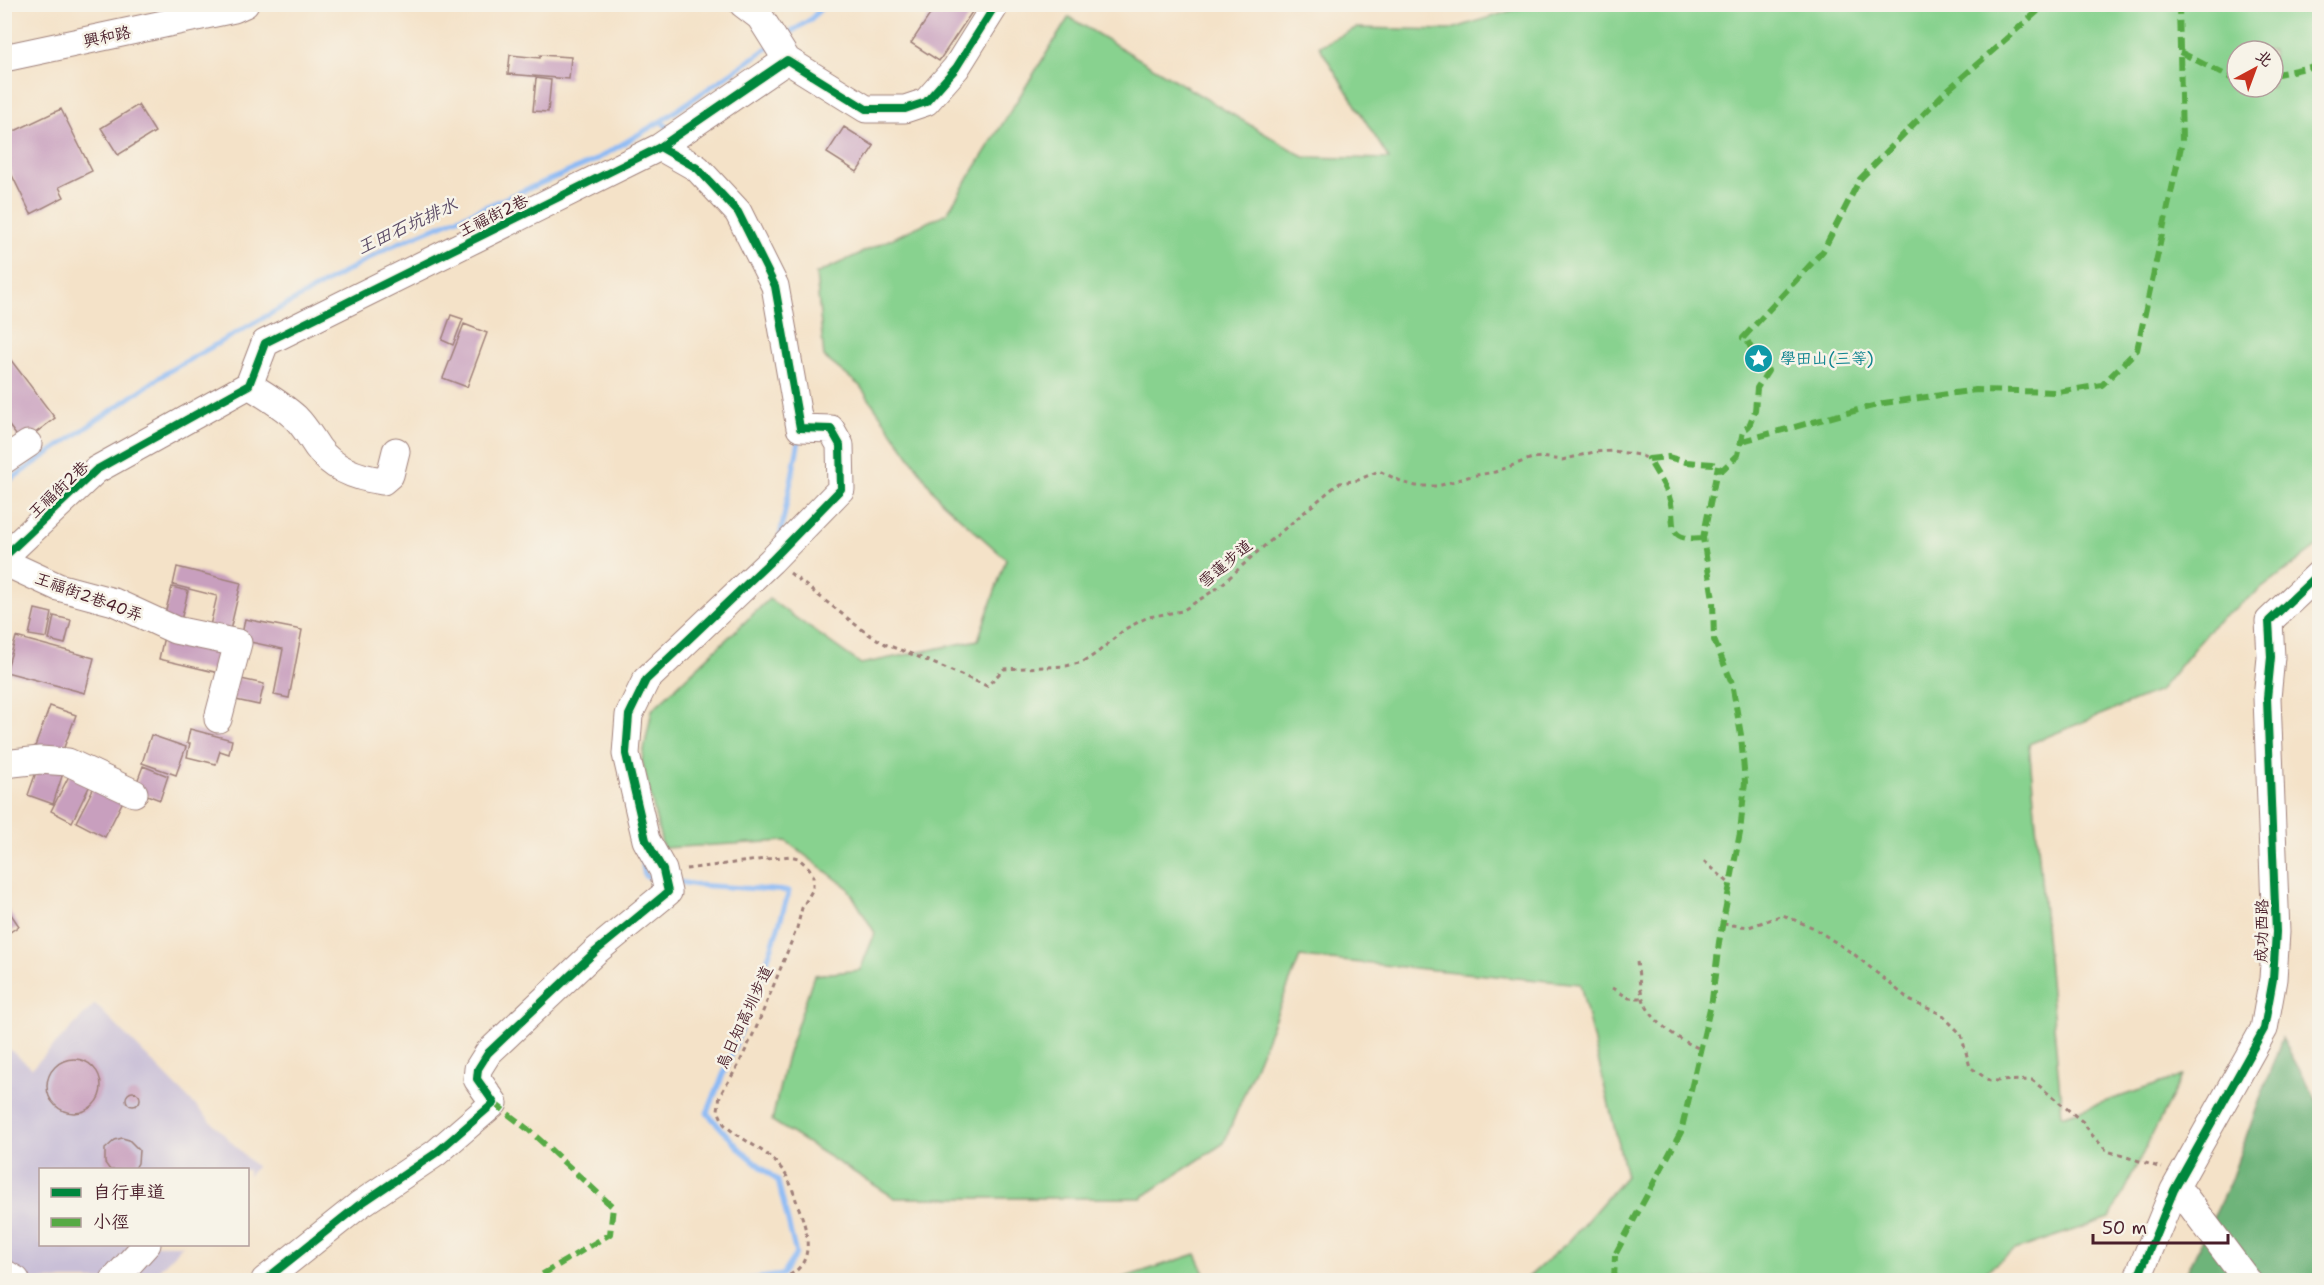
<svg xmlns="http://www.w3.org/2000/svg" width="2324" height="1285" font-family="'Shantell Sans','LXGW WenKai TC',sans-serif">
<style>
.industrial{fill:#c9bfd7}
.green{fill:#88d28f;stroke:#69785d;stroke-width:1.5;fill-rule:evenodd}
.forest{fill:#6eb47a;stroke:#5c6a52;stroke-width:1.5}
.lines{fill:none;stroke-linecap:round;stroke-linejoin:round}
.stream{stroke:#8ab9f5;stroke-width:5}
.building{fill:#c89fbe}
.minor-casing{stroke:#9f807a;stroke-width:29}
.path{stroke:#9f807a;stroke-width:3;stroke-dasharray:4.5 4.5;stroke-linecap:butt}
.minor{stroke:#fff;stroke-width:27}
.quiet{stroke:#57aa44;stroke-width:6;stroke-dasharray:12 6;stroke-linecap:butt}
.cycleway-casing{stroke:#f7f3e8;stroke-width:11}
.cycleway{stroke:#00873e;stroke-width:8}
.labels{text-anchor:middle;stroke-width:5;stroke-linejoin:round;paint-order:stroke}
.street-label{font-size:16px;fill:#4a1f2b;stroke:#f7f3e8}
.culture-label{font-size:16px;fill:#0d838f;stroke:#f7f3e8;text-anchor:start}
.water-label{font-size:18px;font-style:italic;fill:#5d4d68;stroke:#f7f3e8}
</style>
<rect width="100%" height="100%" fill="#f7f3e8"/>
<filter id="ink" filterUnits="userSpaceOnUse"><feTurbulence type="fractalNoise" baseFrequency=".0167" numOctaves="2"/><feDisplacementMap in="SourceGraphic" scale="12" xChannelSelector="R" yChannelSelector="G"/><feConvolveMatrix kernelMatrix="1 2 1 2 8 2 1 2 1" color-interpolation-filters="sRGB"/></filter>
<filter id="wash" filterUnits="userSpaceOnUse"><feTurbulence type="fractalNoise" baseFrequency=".008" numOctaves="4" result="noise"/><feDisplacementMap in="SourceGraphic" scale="24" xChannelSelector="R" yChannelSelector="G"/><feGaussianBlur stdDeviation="1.35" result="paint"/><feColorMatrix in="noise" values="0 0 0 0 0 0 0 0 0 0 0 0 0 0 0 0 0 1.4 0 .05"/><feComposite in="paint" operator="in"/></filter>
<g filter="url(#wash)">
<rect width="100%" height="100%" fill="#f4e2c8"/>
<!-- industrial -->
<path class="industrial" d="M95,1004L256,1167L248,1176V1170H40V1244L183,1245L149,1280H5L4,1052L9,1049L32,1068Z"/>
<!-- green -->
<path class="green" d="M1519,4L2319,5V545L2213,625L2159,691L2029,744L2062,1116L2182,1076L2110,1218L2015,1250L1973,1280H1525L1569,1241L1626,1176L1580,984L1300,957L1224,1143L1141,1198H895L772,1121L786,1059L814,975L860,970L875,933L848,888L786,841L663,848L642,760L652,710L769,599L861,664L978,640L1006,559L940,500L860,386L824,357L816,274L947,213L1069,17L1304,157L1389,159L1319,46L1356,28L1449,30L1523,7ZM2237,51H2273V87H2237Z
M1196,1254L1208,1280H1116Z"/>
<!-- forest -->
<path class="forest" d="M2282,1038L2319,1105V1280H2183L2230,1182Z"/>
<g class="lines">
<!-- stream -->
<path class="stream" d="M782,38L811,19L825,4
M661,121L670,130
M4,484L169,371L389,247L594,161L661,121L769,47
M780,536L800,436
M641,854L645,876L655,878
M673,881L697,885L789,891C768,967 738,1040 707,1113L741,1150L778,1181L796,1254L782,1275L745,1280"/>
</g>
<g id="blocks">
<!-- building -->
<path class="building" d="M937,4H961L972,12L939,61L911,43Z
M510,55L540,58V55L571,57L569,79L508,74Z
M536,78L551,80L548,112L533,111Z
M138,105L155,132L118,155L101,128Z
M61,109L92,171L59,187L64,197L31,214L4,159V136Z
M844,127L874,146L857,172L827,153Z
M451,315L463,319L453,345L442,340Z
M464,324L487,333L467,387L443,378Z
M4,351L55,418L22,443L4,419Z
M177,567L241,583L228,639L208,634L217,596L173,585Z
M172,587L188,591L179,629L162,625Z
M35,609L52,613L47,638L29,635Z
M54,616L71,620L65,644L49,640Z
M245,619L302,630L289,698L274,695L283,649L241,640Z
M165,632L226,646L219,673L159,659Z
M16,637L94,658L85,693L6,672Z
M227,676L264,684L259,705L222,697Z
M50,706L76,715L59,761L33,752Z
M190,729L232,740L229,754L220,751L216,764L187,757L190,743H187Z
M151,735L186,747L176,775L142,763Z
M40,761L64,770L53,804L28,795Z
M143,766L168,776L160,800L134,790Z
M70,774L90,785L72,822L51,811Z
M94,787L123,801L105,837L76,822Z
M4,904L19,926L4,936Z
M47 1086a27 27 0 1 1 54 0a27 27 0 1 1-54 0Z
M126 1099a7 7 0 1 1 14 0a7 7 0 1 1-14 0Z
M122,1138L129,1140L139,1150L138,1163L134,1170H110L105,1163V1149L115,1140Z"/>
</g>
</g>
<g filter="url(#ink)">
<use href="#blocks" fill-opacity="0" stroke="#9f807a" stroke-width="1.5"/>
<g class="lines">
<defs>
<path id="minor" d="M743,4L760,17L787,60
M4,58L234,9L245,4
M249,385C265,395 282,405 296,418C305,427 311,438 318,448C333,469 359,478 383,481L390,475L396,451
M4,460L28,444
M4,557L96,470L249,385L265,343L660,147L787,60L866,109H905L926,102L956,68L996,4
M4,562L58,587L114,602L175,630L238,643L218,719
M4,764L40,760L68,762L134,793
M2174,1190L2184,1196L2247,1280
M4,1273L16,1280
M114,1280L147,1244
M265,1280L359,1205L436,1153L494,1103L477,1079L478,1069L488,1053L596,951L668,892L663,870L646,840L626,754L629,715L646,680L771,561L841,489L840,445L831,429L800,428L775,286L738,212L697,168L660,147
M2137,1280L2174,1190L2264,1029L2273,979L2276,932L2267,698L2271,657L2269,621L2320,573"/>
</defs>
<!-- minor casing -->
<use href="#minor" class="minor-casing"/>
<!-- path -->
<path class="path" d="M790,573L865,632L887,645L914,655L987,686L1004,669L1066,666L1083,662L1097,653L1125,629L1148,617L1182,611L1219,587L1256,553L1333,488L1340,483L1358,480L1379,471L1405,483L1416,486H1438L1471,476L1495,472L1532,458L1541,457L1562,460L1594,452L1613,451L1639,455L1649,459
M1704,861L1731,885
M686,869L790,856L798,858L809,868L813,875V889L802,908L797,928L757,1026L738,1066L720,1095L718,1110L724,1124C740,1140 764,1148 779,1166C792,1180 793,1194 800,1211C811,1241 814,1271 776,1280
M1723,924L1749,927L1783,915L1814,928L1855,955L1911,1001L1941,1014L1961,1034L1970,1067L1990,1081L2032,1080L2083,1122L2092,1135L2107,1151L2162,1168
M1637,962C1639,973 1639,985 1642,995C1647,1019 1678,1040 1699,1048
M1612,988L1629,998H1642"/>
<!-- minor -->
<use href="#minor" class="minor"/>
<!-- quiet -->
<path class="quiet" d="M2180,52L2237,81
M2273,75L2320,65
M1742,441L1884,403L1976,390L2058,392L2102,385L2137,350L2182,142L2179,4
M1703,538C1661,542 1678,520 1669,497C1665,484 1655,472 1649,459L1668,457L1686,462L1713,464L1722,470L1738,455L1743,431L1749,426L1755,411L1757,388L1768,371L1762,355L1753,352L1747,340L1743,338L1823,251L1860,179L1943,94L2046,4
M494,1103L530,1131L613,1207L610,1234L533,1280
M1616,1253L1681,1132L1712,1000L1719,942L1740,833L1745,782L1741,735L1732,683L1714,640L1713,599L1703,538L1718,466
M1614,1280L1615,1256"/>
<defs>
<path id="cycleway" d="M4,557L96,470L249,385L265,343L660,147L787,60L866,109H905L926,102L956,68L996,4
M265,1280L359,1205L436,1153L494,1103L477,1079L478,1069L488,1053L596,951L668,892L663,870L646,840L626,754L629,715L646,680L771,561L841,489L840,445L831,429L800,428L775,286L738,212L697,168L660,147
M2137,1280L2174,1190L2264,1029L2273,979L2276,932L2267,698L2271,657L2269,621L2320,573"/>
</defs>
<!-- cycleway casing -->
<use href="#cycleway" class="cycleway-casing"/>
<!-- cycleway -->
<use href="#cycleway" class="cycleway"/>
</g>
</g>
<!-- icons -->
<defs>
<symbol id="sight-disc" viewBox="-11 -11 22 22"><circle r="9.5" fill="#0f9aa8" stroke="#f7f3e8"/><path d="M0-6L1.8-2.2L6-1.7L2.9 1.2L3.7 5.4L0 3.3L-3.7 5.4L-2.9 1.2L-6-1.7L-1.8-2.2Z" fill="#fff"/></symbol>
</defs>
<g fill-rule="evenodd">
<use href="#sight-disc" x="1742" y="342" width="33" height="33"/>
</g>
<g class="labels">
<!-- street labels -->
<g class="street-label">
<text transform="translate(107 36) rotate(-12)" y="6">興和路</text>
<text transform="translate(493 215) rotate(-26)" y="6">王福街2巷</text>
<text transform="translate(58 489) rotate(-43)" y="6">王福街2巷</text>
<text transform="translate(1225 563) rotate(-40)" y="6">雪蓮步道</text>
<text transform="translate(89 596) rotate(20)" y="6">王福街2巷40弄</text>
<text transform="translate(2261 931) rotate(-89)" y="6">成功西路</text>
<text transform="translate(744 1017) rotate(-65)" y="6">烏日知高圳步道</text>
</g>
<!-- culture labels -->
<g class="culture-label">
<text x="1780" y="364">學田山(三等)</text>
</g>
<!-- water labels -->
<g class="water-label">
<text transform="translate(407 226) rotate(-25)" y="6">王田石坑排水</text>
</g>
</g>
<!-- margin -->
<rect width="2324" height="1285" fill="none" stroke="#f7f3e8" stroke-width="24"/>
<!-- legend -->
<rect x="39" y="1168" width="210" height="78" fill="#f7f3e8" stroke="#b29e9c" stroke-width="1.5"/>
<rect x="51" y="1188" width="30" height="9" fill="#00873e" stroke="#b29e9c" stroke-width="1.5"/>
<text x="93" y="1198" font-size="18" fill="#4a1f2b">自行車道</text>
<rect x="51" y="1218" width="30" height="9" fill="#57aa44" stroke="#b29e9c" stroke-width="1.5"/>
<text x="93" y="1228" font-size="18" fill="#4a1f2b">小徑</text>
<!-- north arrow -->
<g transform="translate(2255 69) rotate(41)"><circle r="28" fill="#f7f3e8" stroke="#b29e9c" stroke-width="1.5"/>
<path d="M0-4.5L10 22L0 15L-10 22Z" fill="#c8321e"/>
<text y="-9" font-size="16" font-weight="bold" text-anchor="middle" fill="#4a1f2b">北</text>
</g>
<!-- scale -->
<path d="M2093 1234v9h135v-9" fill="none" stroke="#4a1f2b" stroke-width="3"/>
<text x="2102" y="1234" font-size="18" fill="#4a1f2b" stroke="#f7f3e8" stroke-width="4.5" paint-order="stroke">50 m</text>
</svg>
